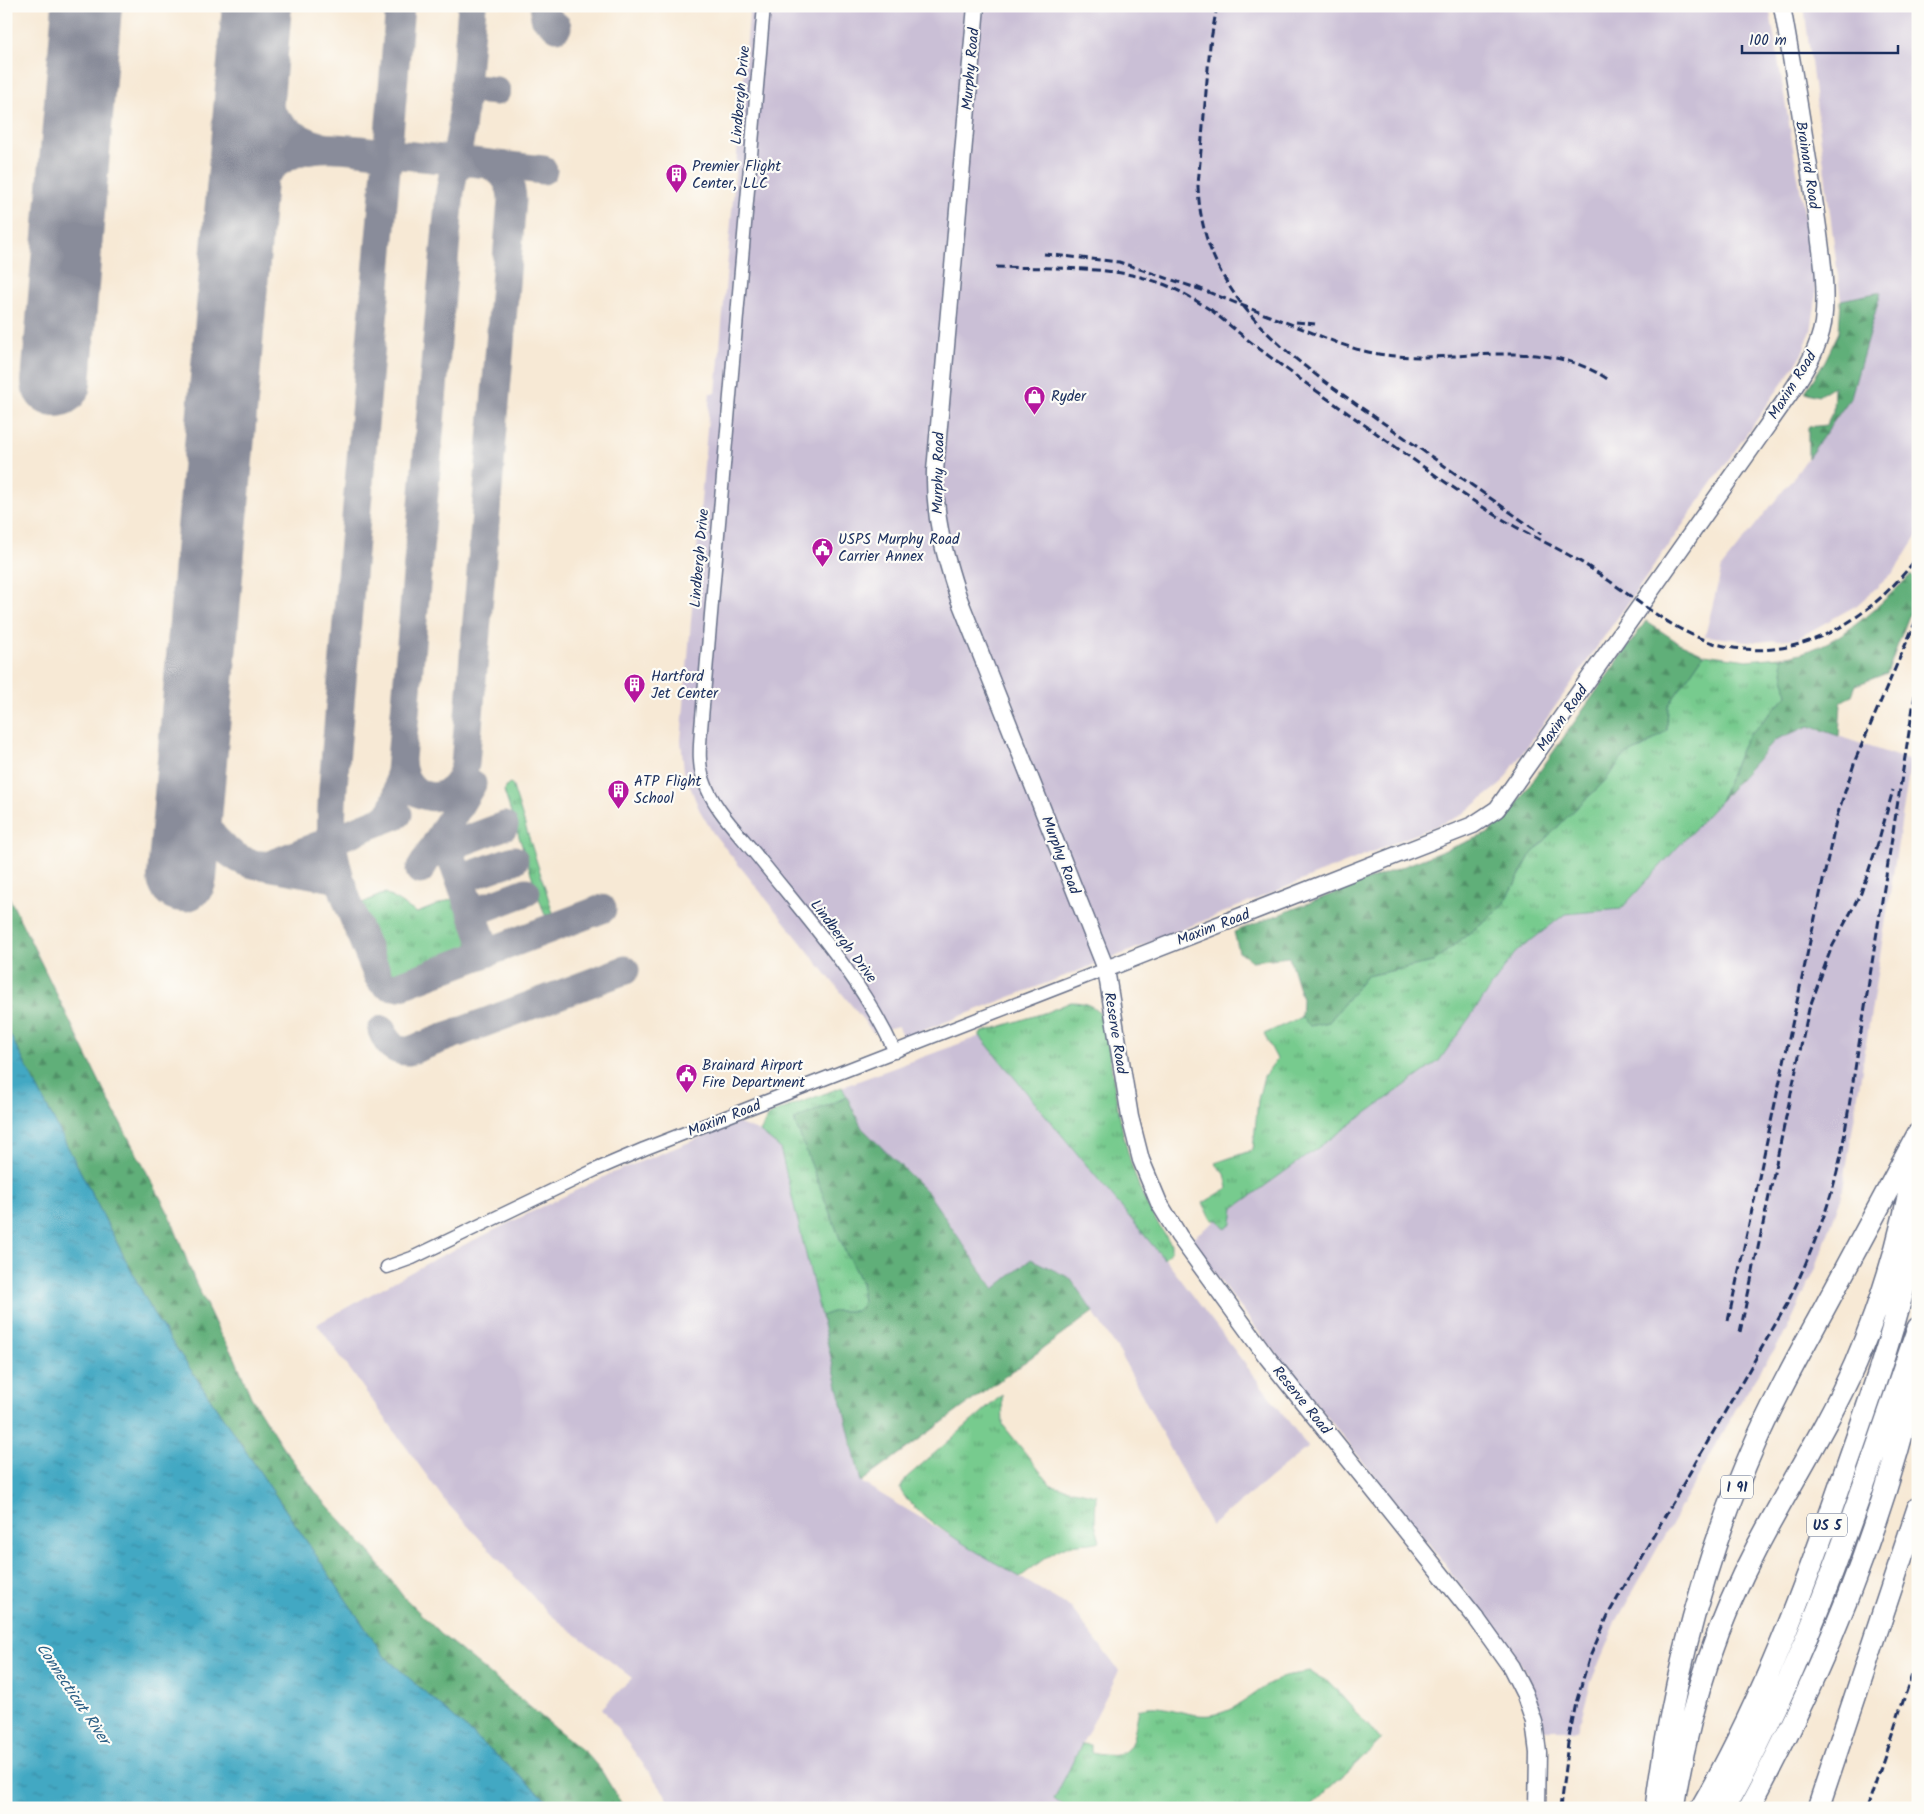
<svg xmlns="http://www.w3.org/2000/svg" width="1924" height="1814" font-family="Kalam,sans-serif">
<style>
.industrial{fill:#cabfd6}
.grass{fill:url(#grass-tufts);stroke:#497d76}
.forest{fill:url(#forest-firs);stroke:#3e6f6c}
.water{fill:url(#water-ripples);stroke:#2f6c90}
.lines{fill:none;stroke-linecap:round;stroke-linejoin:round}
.taxiway{stroke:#898c9a;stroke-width:29}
.runway{stroke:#898c9a;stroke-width:70}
.street-casing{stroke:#687088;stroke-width:15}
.secondary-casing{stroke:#687088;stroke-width:19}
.highway-casing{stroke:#687088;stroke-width:24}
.street{stroke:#fff;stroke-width:12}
.secondary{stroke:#fff;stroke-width:16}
.highway{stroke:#fff;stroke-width:21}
.rail{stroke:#1b2f5e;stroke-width:3;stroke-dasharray:8 4;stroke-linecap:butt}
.labels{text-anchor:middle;stroke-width:4.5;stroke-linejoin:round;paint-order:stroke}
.shield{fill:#fdfcf7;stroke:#5f6c8c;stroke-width:1}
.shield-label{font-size:14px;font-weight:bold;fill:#1b2f5e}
.street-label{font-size:15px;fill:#1b2f5e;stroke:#fdfcf7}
.poi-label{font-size:15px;fill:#1b2f5e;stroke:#fdfcf7;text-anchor:start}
.water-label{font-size:16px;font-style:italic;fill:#2b5f86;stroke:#fdfcf7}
</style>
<defs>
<pattern id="grass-tufts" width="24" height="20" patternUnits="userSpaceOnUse" patternTransform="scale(1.25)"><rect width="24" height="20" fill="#77cb8e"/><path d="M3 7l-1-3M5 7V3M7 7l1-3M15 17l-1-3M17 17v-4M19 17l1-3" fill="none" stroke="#61a577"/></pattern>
<pattern id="forest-firs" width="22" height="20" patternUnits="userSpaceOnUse" patternTransform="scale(1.25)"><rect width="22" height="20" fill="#61af79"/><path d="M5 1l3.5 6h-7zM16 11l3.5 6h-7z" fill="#4f8f66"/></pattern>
<pattern id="water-ripples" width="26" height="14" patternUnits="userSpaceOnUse" patternTransform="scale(1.25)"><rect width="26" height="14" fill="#43a8c3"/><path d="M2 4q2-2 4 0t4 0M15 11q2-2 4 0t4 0" fill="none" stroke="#3789a2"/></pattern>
</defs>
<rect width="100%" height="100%" fill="#fdfcf7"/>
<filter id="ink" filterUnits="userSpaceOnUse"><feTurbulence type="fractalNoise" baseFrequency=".02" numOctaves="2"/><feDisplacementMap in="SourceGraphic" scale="10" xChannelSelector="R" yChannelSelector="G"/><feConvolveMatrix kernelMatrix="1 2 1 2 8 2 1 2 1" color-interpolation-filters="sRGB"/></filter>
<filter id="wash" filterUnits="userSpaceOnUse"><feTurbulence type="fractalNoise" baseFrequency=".0096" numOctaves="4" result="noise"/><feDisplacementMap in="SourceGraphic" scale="20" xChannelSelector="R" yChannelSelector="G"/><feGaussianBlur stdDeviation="1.12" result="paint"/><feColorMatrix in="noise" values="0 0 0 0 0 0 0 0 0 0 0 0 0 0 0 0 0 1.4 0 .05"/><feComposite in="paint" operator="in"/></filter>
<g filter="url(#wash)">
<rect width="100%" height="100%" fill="#f7e9d5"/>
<!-- industrial -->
<path class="industrial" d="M750,6H1769L1815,277L1816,299L1811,331L1800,358L1500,785L1460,816L1127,952L909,1036H902L898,1026L873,1032L713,833L699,809L684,771L681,741L710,393H716Z
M1804,6H1918V534L1894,572L1857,605L1798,638L1757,642L1705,636L1722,567L1794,477L1851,397L1880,292L1841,300Z
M1809,726L1911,761L1842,1195L1815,1270L1787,1330L1736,1409L1616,1622L1591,1682L1578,1730H1543L1526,1672L1427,1541L1266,1341L1189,1240L1439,1061L1515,953L1565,914L1621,909L1775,740Z
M980,1036L1153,1243L1308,1447L1211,1526L1120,1353L1070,1278L1031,1259L994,1290L928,1193L862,1128L842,1087Z
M737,1123L760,1132L780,1148L861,1482L1071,1608L1119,1671L1054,1799L1066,1808H669L665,1794L602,1708L632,1678L547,1612L445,1501L317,1324L433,1260L610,1174Z"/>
<!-- grass -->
<path class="grass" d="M1704,654L1747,660L1781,657L1787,695L1745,740L1720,801L1621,909L1565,914L1515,953L1439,1061L1234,1208L1232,1223L1225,1228L1218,1220H1212L1203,1203L1228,1188L1225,1174L1215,1163L1253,1150L1258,1100L1264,1076L1277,1059L1264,1034L1301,1017L1310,1026L1329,1022L1366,976L1433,962L1503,906L1530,856L1568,816L1604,782L1624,755L1643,748L1667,730L1668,706Z
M509,783L512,784L553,913L550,917H547L544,913L504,791Z
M385,893L417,913L462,895L477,935L478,943L471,948L408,973C402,974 394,974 389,970C376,960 366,919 360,904Z
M1071,1002C1086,1002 1095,1006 1104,1018C1114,1078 1119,1142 1144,1198C1151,1214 1161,1229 1171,1244V1251L1164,1259L980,1036V1033L1047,1012Z
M842,1087L847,1097L794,1120L844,1249L861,1282L863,1304L856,1311H835L821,1316L780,1148L760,1132L768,1117L775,1112Z
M1002,1395L1003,1425L1051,1485L1096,1495L1095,1524L1100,1541C1088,1545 1074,1542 1062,1548C1047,1555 1033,1568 1020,1577C991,1560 913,1518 900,1489L906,1478Z
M1309,1672L1329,1682L1381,1740L1309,1808H1066L1054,1799L1082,1744L1091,1745V1752C1136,1761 1131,1745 1139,1709C1164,1701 1185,1718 1211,1715C1238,1712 1258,1688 1282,1677C1290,1674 1301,1674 1309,1672Z"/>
<!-- forest -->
<path class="forest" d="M1881,292L1851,397L1808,458V427L1826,425L1833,411L1834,386L1818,396L1805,392L1825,361L1839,332L1841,300Z
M1911,575L1917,580L1918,592L1887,673L1856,685L1852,695L1841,703L1839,736L1809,726L1775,740L1720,801L1745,740L1787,695L1781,657C1837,650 1872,611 1911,575Z
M1646,621L1679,643L1704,654L1668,706L1667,730L1642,748L1624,756L1604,782L1568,816L1530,856L1503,906L1433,962L1366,976L1329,1022L1310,1026L1301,1017L1302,999L1289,957L1252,961L1239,952L1234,932L1487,834L1515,806Z
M6,891L110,1103L170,1216L194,1279L220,1334L235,1358L251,1397L282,1446L318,1495L368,1550L402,1595L442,1635L587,1754L601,1770L624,1808H556L384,1656L155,1317L6,1027Z
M847,1097L862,1128L928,1193L994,1289L1031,1259L1070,1278L1093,1312L861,1482L821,1316L835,1311H856L863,1304L861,1282L844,1249L794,1120Z"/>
<!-- water -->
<path class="water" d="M6,1027L155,1317L384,1656L556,1808H6Z"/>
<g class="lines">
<!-- taxiway -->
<path class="taxiway" d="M400,6L335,762C333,788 330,814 332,839C336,884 361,934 378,976C383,985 389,987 399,986L602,909
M544,6L545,17L557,27
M253,56C259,106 276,135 327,148
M465,88L496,91
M238,225C248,192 264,164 298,152C328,143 363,151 393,154C443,159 493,164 543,170
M401,760C402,803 456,813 465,764L512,200C512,183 502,170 487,164
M191,770C192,781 192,793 196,805C205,834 236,869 270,865L398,814
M381,821L392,812L398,794L450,192L461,132L472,6
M445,831L444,837L487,953
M431,855L437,851L504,826
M267,866L334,878L343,885
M420,870L472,784
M456,870L462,875L469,876L514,860
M468,903L476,909H481L526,892
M382,1030C387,1043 393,1052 409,1051L625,970"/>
<!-- runway -->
<path class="runway" d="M56,382L87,6
M182,877L257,6"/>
</g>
</g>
<g filter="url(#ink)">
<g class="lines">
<defs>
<path id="street" d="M764,6L701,729C700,745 698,762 703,778C713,810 742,836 762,862C810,922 863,981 895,1052
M387,1267L412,1258L595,1170L644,1149L1106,969"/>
<path id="secondary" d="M976,6L935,471C934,518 944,554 959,599L1106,969L1130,1117L1141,1160L1159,1203L1179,1236L1267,1357L1476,1618L1511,1667L1524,1693L1534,1722L1538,1753L1537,1808
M1106,969L1473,825L1497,809L1791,392C1805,371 1819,348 1823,323C1828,284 1820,244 1815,206C1805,139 1794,73 1782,6"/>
<path id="highway" d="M1656,1808C1672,1681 1704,1558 1756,1441C1776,1395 1801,1351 1825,1307C1856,1249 1887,1192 1918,1134
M1673,1808C1687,1717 1714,1628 1757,1547C1789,1486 1827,1427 1855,1364C1885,1294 1906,1222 1917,1147
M1701,1808C1763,1701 1805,1587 1845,1471C1873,1391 1901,1312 1918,1228
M1724,1808C1811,1657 1861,1491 1918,1328
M1749,1808C1825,1668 1881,1528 1918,1373
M1818,1808L1918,1508"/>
</defs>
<!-- street casing -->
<use href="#street" class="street-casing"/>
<!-- secondary casing -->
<use href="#secondary" class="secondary-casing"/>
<!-- highway casing -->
<use href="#highway" class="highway-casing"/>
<!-- street -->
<use href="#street" class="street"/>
<!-- secondary -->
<use href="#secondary" class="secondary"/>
<!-- highway -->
<use href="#highway" class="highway"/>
<!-- rail -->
<path class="rail" d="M1217,6L1210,45L1198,185C1201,305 1306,369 1395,431C1443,465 1492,499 1541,534
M1044,254L1119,262L1202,290
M996,267C1051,269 1115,264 1168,286C1185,293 1200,303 1215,313
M1196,287C1230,301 1264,314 1298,327C1323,337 1347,348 1373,353C1452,368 1538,332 1609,380
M1210,309C1265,356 1324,396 1383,438C1421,465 1459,493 1499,517C1526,534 1557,547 1584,564C1636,596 1679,643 1743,649C1814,656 1877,612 1918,556
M1296,322L1315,324
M1728,1321L1837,816L1856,758L1918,616
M1740,1332L1809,1009L1831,949L1861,893L1879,840L1893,790
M1560,1808L1568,1743L1576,1703L1589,1659L1609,1613L1787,1304C1811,1255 1831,1204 1842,1150L1918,676
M1867,1808L1918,1657"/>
</g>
</g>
<!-- icons -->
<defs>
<symbol id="building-pin" viewBox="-11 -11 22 30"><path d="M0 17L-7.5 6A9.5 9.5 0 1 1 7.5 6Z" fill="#b5179e" stroke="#fdfcf7"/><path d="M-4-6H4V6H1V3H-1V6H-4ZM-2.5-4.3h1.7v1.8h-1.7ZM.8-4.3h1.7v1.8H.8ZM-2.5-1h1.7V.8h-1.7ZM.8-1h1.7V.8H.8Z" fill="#fff"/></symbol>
<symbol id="shop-pin" viewBox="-11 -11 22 30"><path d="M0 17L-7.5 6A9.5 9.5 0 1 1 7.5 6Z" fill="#b5179e" stroke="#fdfcf7"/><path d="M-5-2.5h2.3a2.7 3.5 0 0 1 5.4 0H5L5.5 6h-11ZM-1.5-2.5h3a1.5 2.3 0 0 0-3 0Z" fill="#fff"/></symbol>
<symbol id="civic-pin" viewBox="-11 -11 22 30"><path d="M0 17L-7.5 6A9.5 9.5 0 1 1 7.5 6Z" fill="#b5179e" stroke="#fdfcf7"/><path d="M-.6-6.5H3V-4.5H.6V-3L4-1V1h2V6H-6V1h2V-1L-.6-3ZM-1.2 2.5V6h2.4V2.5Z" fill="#fff"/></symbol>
</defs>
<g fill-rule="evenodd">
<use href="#building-pin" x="664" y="162" width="25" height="34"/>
<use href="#shop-pin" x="1022" y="384" width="25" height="34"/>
<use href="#civic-pin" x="810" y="536" width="25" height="34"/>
<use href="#building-pin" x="622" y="672" width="25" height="34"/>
<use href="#building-pin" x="606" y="778" width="25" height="34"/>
<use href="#civic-pin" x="674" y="1062" width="25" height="34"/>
</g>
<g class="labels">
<!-- shield labels -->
<g class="shield">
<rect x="1721" y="1475.5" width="32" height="23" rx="4"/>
<rect x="1807" y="1513.5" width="40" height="23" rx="4"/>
</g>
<g class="shield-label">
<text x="1737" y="1492">I 91</text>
<text x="1827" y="1530">US 5</text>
</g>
<!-- street labels -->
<g class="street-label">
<text transform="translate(970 69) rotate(-85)" y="5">Murphy Road</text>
<text transform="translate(740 95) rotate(-85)" y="5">Lindbergh Drive</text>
<text transform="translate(1808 165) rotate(81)" y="5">Brainard Road</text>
<text transform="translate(1792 385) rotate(-58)" y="5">Maxim Road</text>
<text transform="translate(938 473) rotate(-89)" y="5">Murphy Road</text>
<text transform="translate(699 558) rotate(-85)" y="5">Lindbergh Drive</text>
<text transform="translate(1562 718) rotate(-55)" y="5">Maxim Road</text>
<text transform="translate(1061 855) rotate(69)" y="5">Murphy Road</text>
<text transform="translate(1213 927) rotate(-21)" y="5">Maxim Road</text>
<text transform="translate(844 941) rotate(53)" y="5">Lindbergh Drive</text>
<text transform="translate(1116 1033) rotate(81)" y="5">Reserve Road</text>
<text transform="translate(724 1118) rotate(-21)" y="5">Maxim Road</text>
<text transform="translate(1302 1400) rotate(51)" y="5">Reserve Road</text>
</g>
<!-- poi labels -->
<g class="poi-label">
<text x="692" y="171">Premier Flight<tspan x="692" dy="17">Center, LLC</tspan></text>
<text x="1051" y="401">Ryder</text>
<text x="838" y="544">USPS Murphy Road<tspan x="838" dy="17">Carrier Annex</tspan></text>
<text x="651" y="681">Hartford<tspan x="651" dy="17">Jet Center</tspan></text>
<text x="634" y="786">ATP Flight<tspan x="634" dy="17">School</tspan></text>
<text x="702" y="1070">Brainard Airport<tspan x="702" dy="17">Fire Department</tspan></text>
</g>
<!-- water labels -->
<g class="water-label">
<text transform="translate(74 1693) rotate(56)" y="6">Connecticut River</text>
</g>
</g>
<!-- margin -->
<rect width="1924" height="1814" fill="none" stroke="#fdfcf7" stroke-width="25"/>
<!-- scale -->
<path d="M1742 45v8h156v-8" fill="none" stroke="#1b2f5e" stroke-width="2.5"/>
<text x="1749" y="45" font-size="15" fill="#1b2f5e" stroke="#fdfcf7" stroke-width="4" paint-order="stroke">100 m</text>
</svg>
